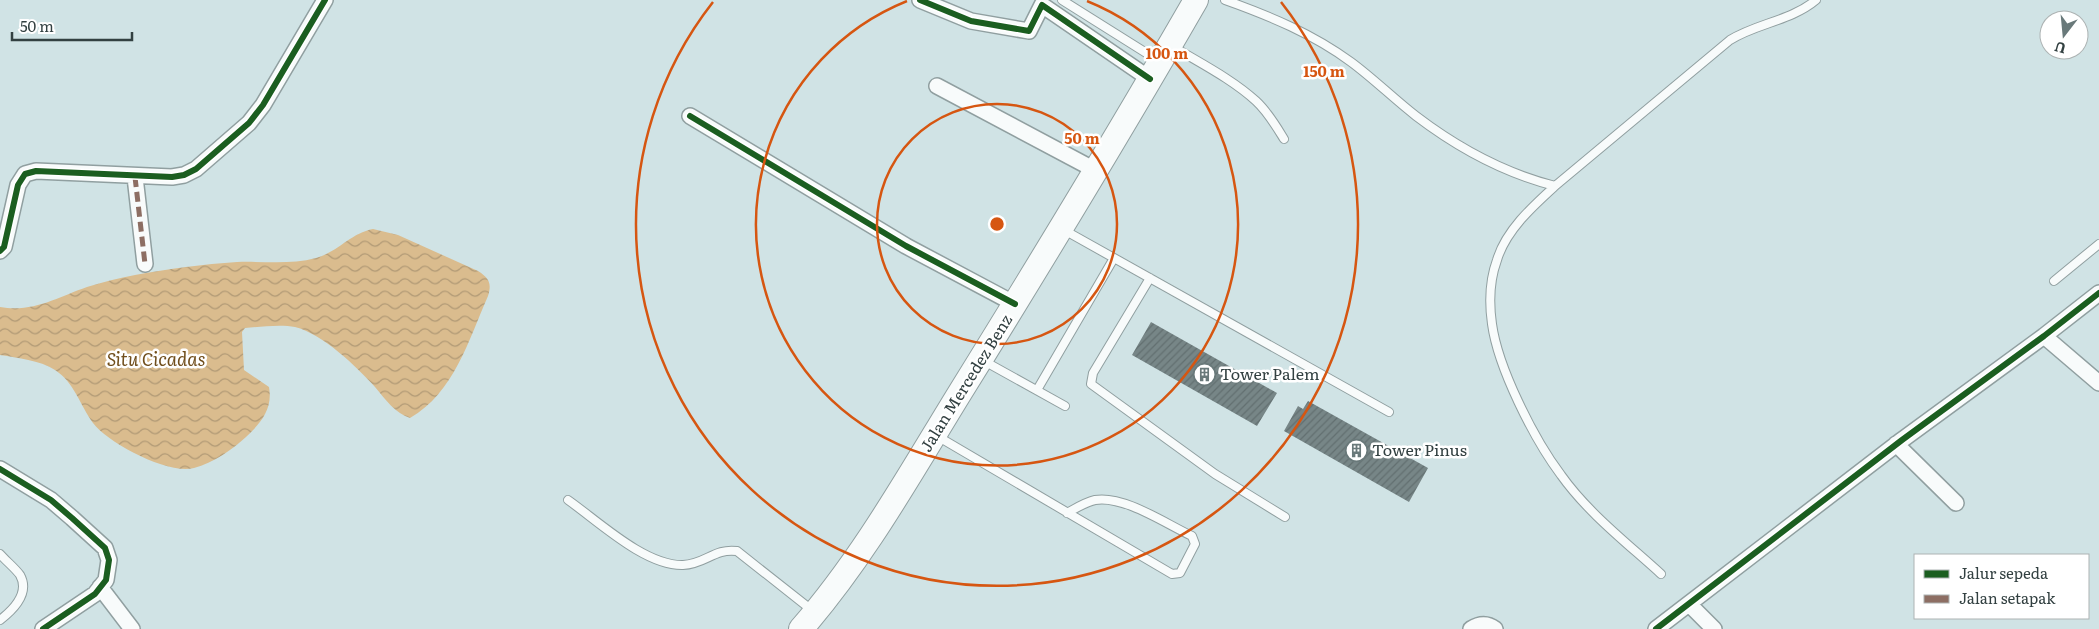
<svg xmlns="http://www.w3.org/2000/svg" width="2099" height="629" font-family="Literata,serif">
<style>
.water{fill:url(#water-waves)}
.building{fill:url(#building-hatch)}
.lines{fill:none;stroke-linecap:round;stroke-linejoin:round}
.lane-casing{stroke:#909fa0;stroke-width:10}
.street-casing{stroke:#909fa0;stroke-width:18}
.primary-casing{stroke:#909fa0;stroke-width:26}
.lane{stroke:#f8fbfb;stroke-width:8}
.street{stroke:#f8fbfb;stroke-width:15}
.primary{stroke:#f8fbfb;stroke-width:24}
.quiet{stroke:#8d6e63;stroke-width:5;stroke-dasharray:10 5;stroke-linecap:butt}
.cycleway-casing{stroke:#fff;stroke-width:9}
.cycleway{stroke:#1b5e20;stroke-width:6}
.ring{fill:none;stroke:#d65611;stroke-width:2.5}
.labels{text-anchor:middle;stroke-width:5;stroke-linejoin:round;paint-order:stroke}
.poi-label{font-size:16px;fill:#324041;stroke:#fff;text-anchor:start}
.street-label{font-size:16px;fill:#324041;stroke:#fff}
.water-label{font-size:18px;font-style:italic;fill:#704e1c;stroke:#fff}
.centre{fill:#d65611;stroke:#fff;stroke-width:2.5}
.ring-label{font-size:15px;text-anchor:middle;font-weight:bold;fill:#d65611;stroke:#fff;stroke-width:5;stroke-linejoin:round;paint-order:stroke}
</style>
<defs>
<pattern id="water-waves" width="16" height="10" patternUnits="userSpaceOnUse" patternTransform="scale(1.25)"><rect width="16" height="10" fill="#dabc8e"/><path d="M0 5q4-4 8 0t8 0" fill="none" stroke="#b19a76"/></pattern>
<pattern id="building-hatch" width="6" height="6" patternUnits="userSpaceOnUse" patternTransform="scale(1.25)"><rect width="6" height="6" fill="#778687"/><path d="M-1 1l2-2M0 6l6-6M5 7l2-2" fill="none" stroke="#626f70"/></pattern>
</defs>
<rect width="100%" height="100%" fill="#d0e3e5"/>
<!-- water -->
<path class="water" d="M373,229L398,235L478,271C489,278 492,283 488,296C469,339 454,393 410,418C395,413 385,399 375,387C357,367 323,334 295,327C280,324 260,327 245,328L242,332L244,370L269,387C273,409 261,423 246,437C233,449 213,463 194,468C168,475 108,443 93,423C80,405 74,382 55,370C39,360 18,358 0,355V307C33,313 58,297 87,287C103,282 119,278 135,275C168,269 204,264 237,262C263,261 290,265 316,258C338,252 351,233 373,229Z"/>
<!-- building -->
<path class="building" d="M1151,322L1277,393L1257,426L1132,355Z
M1308,401L1428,468L1409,502L1284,431L1298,406L1303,409Z"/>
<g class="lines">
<defs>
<path id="lane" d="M1062,0L1159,61
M1225,0C1270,16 1313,34 1351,62C1374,79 1394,99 1416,116C1458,148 1504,173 1555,186L1730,40C1757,23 1791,21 1816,0
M1172,46C1200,63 1232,79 1256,101C1268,112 1276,126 1284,139
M1555,186C1533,206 1506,230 1497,260C1490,279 1489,303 1492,324C1498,368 1534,439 1561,475C1588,513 1627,543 1661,574
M1064,230L1389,412
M1150,278L1093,373L1091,384L1215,474L1285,517
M2054,281L2099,244
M984,361L1065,406
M1037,390L1114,258
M937,436L1172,574L1180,573L1195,544L1192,536C1166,524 1124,495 1095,500C1086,502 1076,508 1067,513
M568,500C598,521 645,566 683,565C706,564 714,548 737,551L813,611
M0,554C6,561 15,568 20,575C30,593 13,610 0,620"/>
<path id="street" d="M920,0L971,21L1029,31L1042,5L1150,79
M937,86L1095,170
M690,116L906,246L1015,304
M135,177L145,264
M0,251L4,247L18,185L25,174L36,171L172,177L184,175L196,169L249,123L263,105L325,0
M2044,336L2099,383
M1896,444L1956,503
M0,469L51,500L72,518L105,548L109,560L106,580L95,594L43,629
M100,587L132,629
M1689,604L1714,629
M1471,629C1479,624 1487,623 1495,629
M1656,629L1902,440L2044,336L2099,293"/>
<path id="primary" d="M801,629C864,557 911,472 961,391C1041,262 1120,132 1196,0"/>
</defs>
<!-- lane casing -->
<use href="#lane" class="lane-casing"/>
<!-- street casing -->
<use href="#street" class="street-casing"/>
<!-- primary casing -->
<use href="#primary" class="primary-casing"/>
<!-- lane -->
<use href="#lane" class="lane"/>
<!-- street -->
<use href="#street" class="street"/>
<!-- primary -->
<use href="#primary" class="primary"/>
<!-- quiet -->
<path class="quiet" d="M135,177L145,264"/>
<defs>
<path id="cycleway" d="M920,0L971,21L1029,31L1042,5L1150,79
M690,116L906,246L1015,304
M0,251L4,247L18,185L25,174L36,171L172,177L184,175L196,169L249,123L263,105L325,0
M0,469L51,500L72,518L105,548L109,560L106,580L95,594L43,629
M1656,629L1902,440L2044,336L2099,293"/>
</defs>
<!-- cycleway casing -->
<use href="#cycleway" class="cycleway-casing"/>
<!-- cycleway -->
<use href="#cycleway" class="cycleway"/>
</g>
<!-- distance rings -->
<g class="ring">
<circle cx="997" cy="224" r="120"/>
<path d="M1087 1A241 241 0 1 1 907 1"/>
<path d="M1281 2A361 361 0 1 1 713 2"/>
</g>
<!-- icons -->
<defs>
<symbol id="building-ring" viewBox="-11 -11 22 22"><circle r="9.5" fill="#fff" stroke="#69797a" stroke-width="1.5"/><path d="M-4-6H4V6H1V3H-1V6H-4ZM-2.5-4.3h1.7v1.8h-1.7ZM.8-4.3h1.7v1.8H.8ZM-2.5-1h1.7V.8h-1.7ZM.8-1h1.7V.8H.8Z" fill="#69797a"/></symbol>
</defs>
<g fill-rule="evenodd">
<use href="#building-ring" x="1192" y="362" width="25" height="25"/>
<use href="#building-ring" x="1344" y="438" width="25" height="25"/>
</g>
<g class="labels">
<!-- poi labels -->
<g class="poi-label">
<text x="1220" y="380">Tower Palem</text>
<text x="1372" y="456">Tower Pinus</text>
</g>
<!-- street labels -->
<g class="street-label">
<text transform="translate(966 383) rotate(-58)" y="6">Jalan Mercedez Benz</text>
</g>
<!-- water labels -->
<g class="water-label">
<text x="156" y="366">Situ Cicadas</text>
</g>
</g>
<circle cx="997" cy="224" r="8" class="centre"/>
<g class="ring-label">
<text x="1167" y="59">100 m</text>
<text x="1324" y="77">150 m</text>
<text x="1082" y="144">50 m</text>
</g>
<!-- legend -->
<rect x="1914" y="554" width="175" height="65" fill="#ffffff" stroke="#adb3b3"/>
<rect x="1924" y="570" width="25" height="8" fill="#1b5e20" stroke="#adb3b3"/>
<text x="1959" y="579" font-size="15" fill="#324041">Jalur sepeda</text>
<rect x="1924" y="595" width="25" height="8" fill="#8d6e63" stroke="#adb3b3"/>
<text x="1959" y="604" font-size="15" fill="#324041">Jalan setapak</text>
<!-- north arrow -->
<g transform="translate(2064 35) rotate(196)"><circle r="24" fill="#ffffff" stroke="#adb3b3"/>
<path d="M0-4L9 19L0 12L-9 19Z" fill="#69797a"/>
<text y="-8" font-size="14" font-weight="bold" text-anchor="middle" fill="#324041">U</text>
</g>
<!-- scale -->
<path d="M12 32v8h120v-8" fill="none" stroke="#324041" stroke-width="2.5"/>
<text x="20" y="32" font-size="15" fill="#324041" stroke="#ffffff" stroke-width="4" paint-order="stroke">50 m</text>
</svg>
